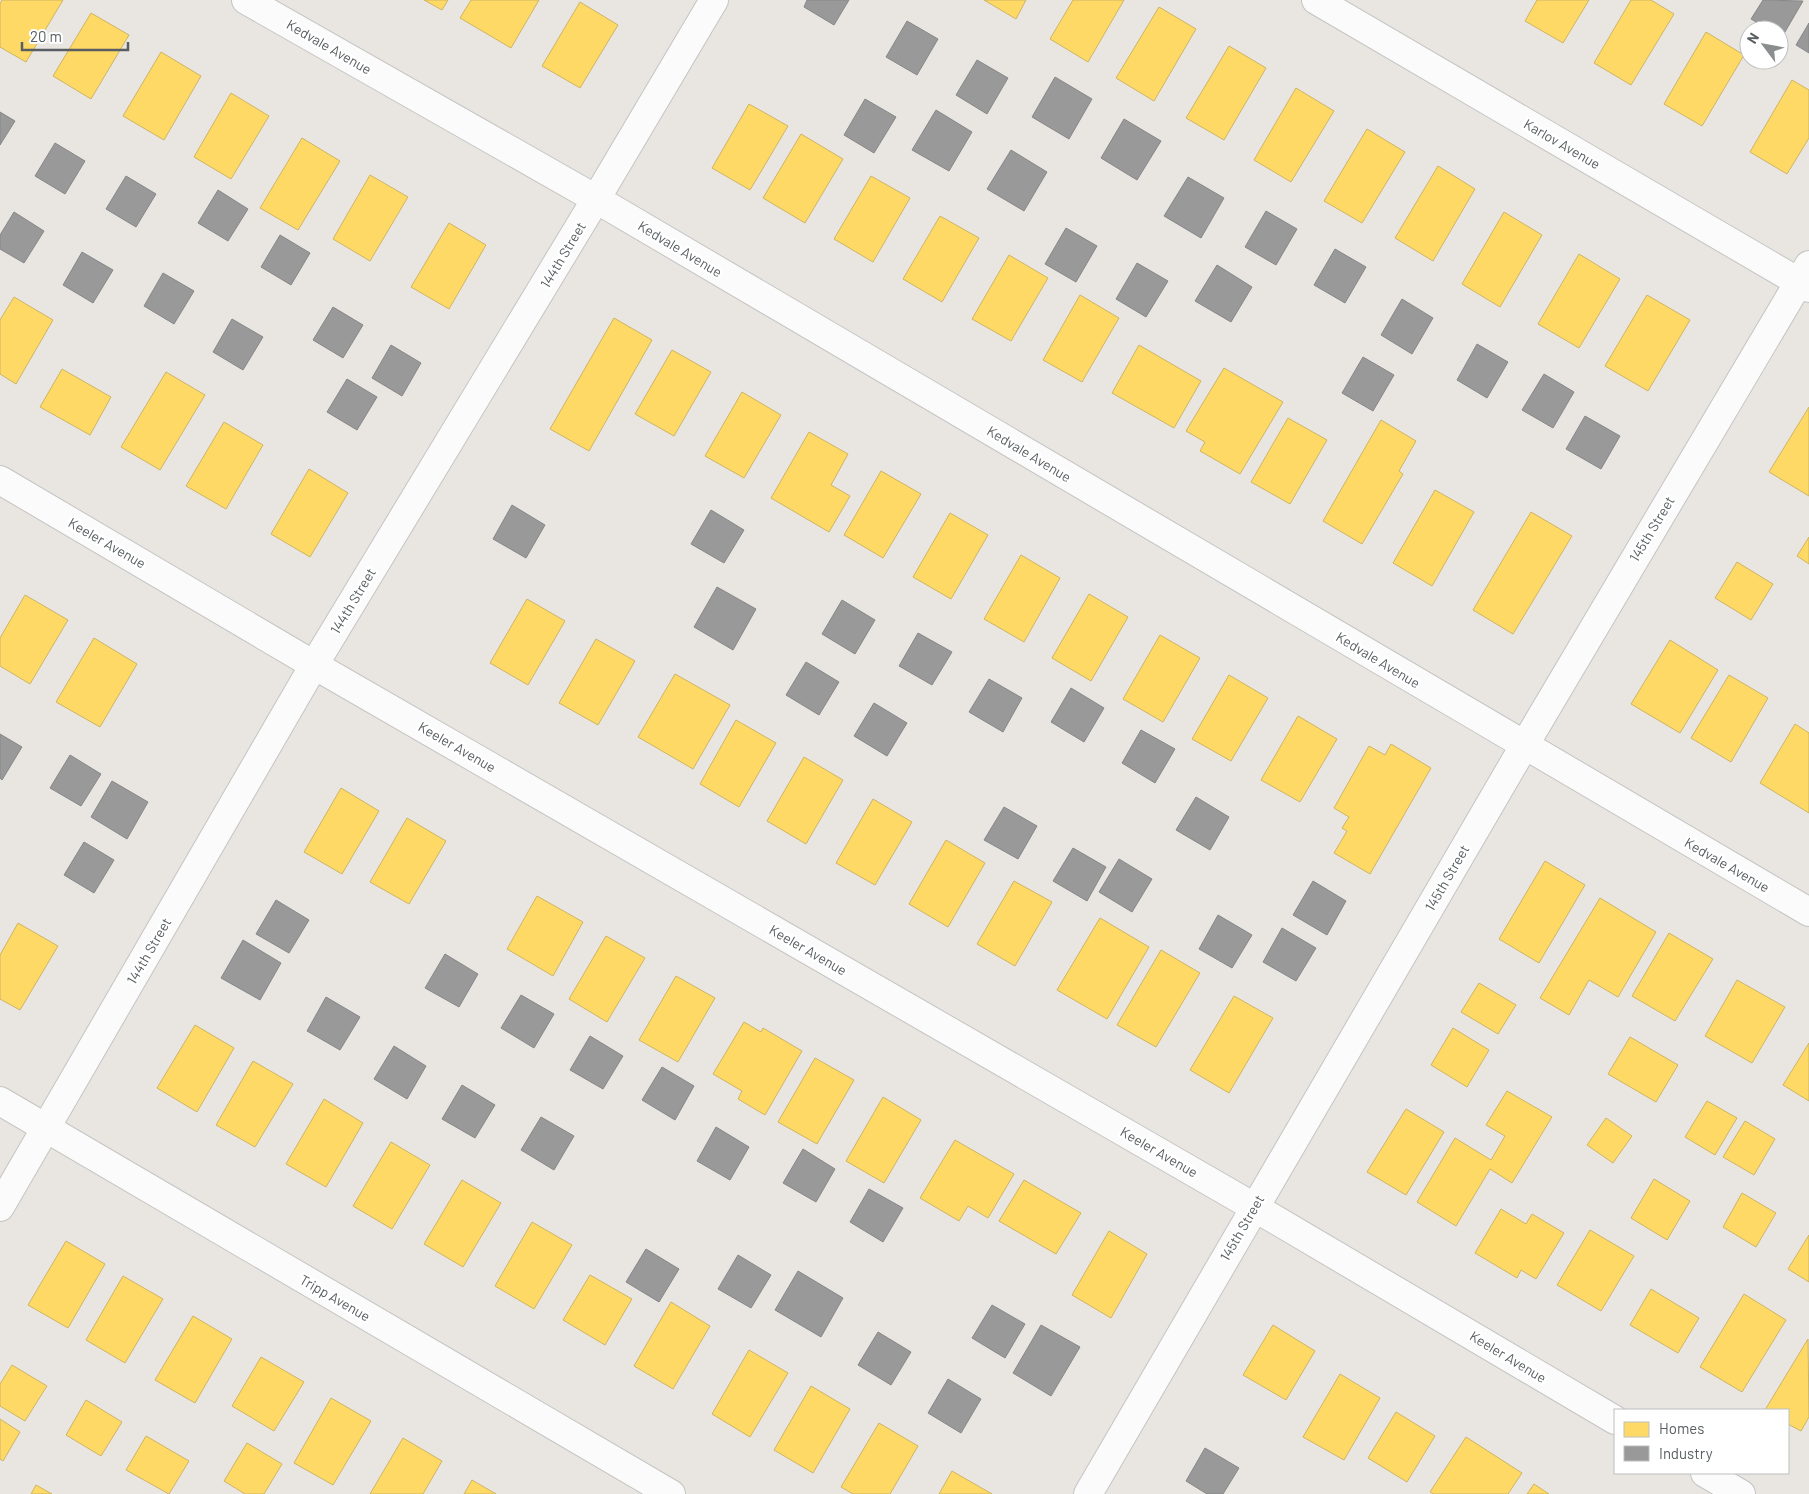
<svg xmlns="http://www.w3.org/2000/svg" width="1809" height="1494" font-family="Barlow,sans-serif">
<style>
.homes{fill:#ffd966;stroke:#cdb464}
.industry{fill:#999;stroke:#868788}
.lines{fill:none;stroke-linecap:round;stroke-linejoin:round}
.street-casing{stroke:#c4c4c3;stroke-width:30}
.street{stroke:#fcfbfb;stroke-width:28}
.labels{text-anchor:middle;stroke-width:5;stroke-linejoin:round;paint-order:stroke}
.street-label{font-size:14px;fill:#585e61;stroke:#fff}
</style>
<rect width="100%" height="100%" fill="#e9e6e2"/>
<!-- homes -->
<path class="homes" d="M2,0H63L26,62L0,47V4Z
M424,0H448L442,10Z
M471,0H539L511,48L460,18Z
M984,0H1026L1016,19Z
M1073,0H1124L1088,62L1050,39Z
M1537,0H1589L1563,43L1525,21Z
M1631,0H1651L1674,14L1631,85L1594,63Z
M580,2L618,25L580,88L542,66Z
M1159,7L1196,29L1154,101L1116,78Z
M91,13L129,35L91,99L53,76Z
M1706,32L1744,55L1702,126L1664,104Z
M1229,46L1266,68L1224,140L1186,118Z
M161,52L201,76L164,140L123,116Z
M1792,80L1809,90V138L1787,174L1750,152Z
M1296,88L1334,111L1291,182L1254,160Z
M231,93L269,116L231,179L194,157Z
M749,104L788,126L750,190L712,168Z
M1367,129L1405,152L1362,223L1324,201Z
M801,134L843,159L805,223L763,198Z
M302,138L340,161L298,230L260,208Z
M1438,166L1475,189L1433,261L1395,238Z
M370,175L408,197L370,261L333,239Z
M871,176L910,198L873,262L834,239Z
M1504,212L1542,235L1500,307L1462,284Z
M940,216L979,238L942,302L903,279Z
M449,223L486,245L449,309L411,287Z
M1579,254L1620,279L1579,348L1538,324Z
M1009,255L1048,278L1011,341L972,319Z
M1080,295L1119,318L1082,382L1043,360Z
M1647,295L1690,320L1648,391L1605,366Z
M14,297L53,320L16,384L0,374V320Z
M614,318L652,340L589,451L550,429Z
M1139,345L1201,381L1174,428L1112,393Z
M672,350L711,372L674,436L635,414Z
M1224,368L1283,402L1240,474L1200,451L1205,442L1186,431Z
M62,369L111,397L90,435L40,407Z
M166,372L205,395L160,470L121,447Z
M742,392L781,415L744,478L705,456Z
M1809,407V496L1769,472Z
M1288,418L1327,440L1290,504L1251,482Z
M1381,420L1416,441L1399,471L1403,474L1362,544L1323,521Z
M224,422L263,445L226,509L186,486Z
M809,432L848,454L831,485L850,496L829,532L771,498Z
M309,469L348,493L310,557L271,534Z
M881,471L921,494L883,558L844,535Z
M1435,490L1474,512L1432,586L1393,563Z
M1531,512L1572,536L1513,634L1473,610Z
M950,513L988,535L951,599L913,577Z
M1809,537V564L1797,556Z
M1021,555L1060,578L1024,642L984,619Z
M1737,562L1773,584L1751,620L1715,598Z
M1089,594L1128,617L1091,681L1052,658Z
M25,595L68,620L30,684L0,666V638Z
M527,599L565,621L528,685L490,663Z
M1160,635L1200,658L1163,722L1123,699Z
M94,638L137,664L100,727L56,702Z
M596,639L635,661L598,725L559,703Z
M1670,640L1718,670L1680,733L1631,704Z
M675,674L730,705L693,769L638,737Z
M1229,675L1268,698L1231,761L1192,739Z
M1729,675L1768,698L1731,762L1691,738Z
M1298,716L1337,739L1300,802L1261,780Z
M736,720L776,743L739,807L700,784Z
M1795,724L1809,733V813L1760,783Z
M1391,744L1431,768L1370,874L1334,853L1347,831L1342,828L1349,817L1334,808L1369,746L1385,755Z
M804,757L843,780L806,844L767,821Z
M341,788L379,811L342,874L304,852Z
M873,799L912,822L875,885L836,863Z
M407,818L446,841L409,904L370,882Z
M946,840L985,863L948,927L909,904Z
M1545,861L1585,885L1539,963L1499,939Z
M1014,881L1052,902L1015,966L977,944Z
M537,896L583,922L553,976L507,949Z
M1600,898L1656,932L1618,997L1589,980L1569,1015L1540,998Z
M1100,918L1149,947L1107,1019L1057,990Z
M18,923L58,946L20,1010L0,999V955Z
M1669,933L1713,959L1675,1021L1632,996Z
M606,936L645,958L607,1022L569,999Z
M1161,950L1200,973L1156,1047L1117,1025Z
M676,976L715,998L678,1062L639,1040Z
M1737,980L1785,1007L1752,1063L1705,1036Z
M1479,983L1516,1005L1498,1034L1461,1012Z
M1234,996L1273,1018L1229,1093L1190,1070Z
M744,1022L761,1032L763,1028L802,1051L765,1115L738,1099L742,1091L713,1074Z
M195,1025L234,1048L197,1112L157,1088Z
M1453,1028L1489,1050L1467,1087L1431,1065Z
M1630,1037L1678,1065L1656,1102L1608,1074Z
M1809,1043V1101L1783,1085Z
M815,1058L854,1080L817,1144L778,1122Z
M253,1061L293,1084L255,1147L216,1125Z
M1507,1091L1552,1117L1512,1183L1490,1169L1456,1226L1417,1202L1455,1138L1491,1160L1505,1136L1486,1125Z
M883,1097L921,1120L884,1183L846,1161Z
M324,1099L363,1123L326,1187L286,1164Z
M1707,1101L1737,1118L1715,1155L1685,1137Z
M1406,1109L1444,1132L1406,1195L1367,1172Z
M1606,1118L1632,1136L1613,1163L1587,1145Z
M1745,1121L1775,1139L1754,1175L1723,1157Z
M955,1140L1014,1174L988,1218L968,1206L959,1221L920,1198Z
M391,1142L430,1165L392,1229L353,1206Z
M1654,1179L1690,1201L1667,1240L1631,1218Z
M462,1180L501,1203L463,1267L424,1244Z
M1024,1180L1081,1213L1056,1254L999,1221Z
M1742,1193L1776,1213L1756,1247L1723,1227Z
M1501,1209L1526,1224L1532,1214L1564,1233L1536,1279L1521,1270L1517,1278L1475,1253Z
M532,1222L572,1245L534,1309L495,1286Z
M1590,1230L1634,1256L1601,1311L1557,1285Z
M1109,1231L1147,1254L1111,1318L1072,1295Z
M1809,1235V1282L1788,1269Z
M66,1241L105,1264L68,1328L28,1305Z
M590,1275L632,1299L605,1345L563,1320Z
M123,1276L163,1299L125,1363L86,1340Z
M1651,1289L1699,1318L1678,1353L1630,1325Z
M1744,1294L1786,1320L1742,1392L1700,1367Z
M671,1302L710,1326L673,1389L634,1366Z
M193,1316L232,1339L195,1403L155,1380Z
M1273,1325L1315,1351L1286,1400L1243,1375Z
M1808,1339L1809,1417L1801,1431L1788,1424V1410H1765Z
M749,1350L788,1373L750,1437L712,1414Z
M261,1357L304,1382L274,1431L232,1406Z
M12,1365L47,1386L25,1421L0,1406V1384Z
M1340,1374L1380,1398L1344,1460L1303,1437Z
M811,1386L850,1409L813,1473L774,1450Z
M331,1398L371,1421L333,1485L294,1463Z
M86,1400L122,1422L101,1456L66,1435Z
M1396,1412L1435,1436L1407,1482L1368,1458Z
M0,1419L20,1432L3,1461L0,1459Z
M879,1423L918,1446L890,1494H853L841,1487Z
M146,1436L189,1461L169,1494L126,1470Z
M1466,1437L1522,1473L1508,1494H1434L1430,1492Z
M403,1438L442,1461L423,1494H370Z
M247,1443L282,1464L264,1494H245L224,1481Z
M952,1471L992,1494H939Z
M472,1480L496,1494H464Z
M1534,1484L1549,1494H1527Z
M36,1485L52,1494H31Z"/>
<!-- industry -->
<path class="industry" d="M807,0H849L834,25L804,7Z
M1763,0L1803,1L1782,37L1779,35V30H1770L1751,19Z
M907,21L938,39L917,75L886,57Z
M1809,23V53L1796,45Z
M977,60L1008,78L987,114L956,95Z
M1055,77L1092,99L1069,139L1032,117Z
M865,99L896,117L874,153L844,135Z
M936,110L972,132L949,171L912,150Z
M0,112L15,121L0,145Z
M1124,119L1161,141L1137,180L1101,158Z
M55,143L85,161L65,194L35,176Z
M1011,150L1047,172L1024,211L987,189Z
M126,176L156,194L136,227L106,209Z
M1188,177L1224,198L1201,238L1164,216Z
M218,190L248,209L228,241L198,223Z
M1266,211L1297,229L1276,265L1245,247Z
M14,212L44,231L24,263L0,249V235Z
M1066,228L1097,246L1076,282L1045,264Z
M280,235L310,253L291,285L261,267Z
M1335,249L1366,267L1345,303L1314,285Z
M82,252L113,270L93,303L63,285Z
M1137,263L1168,281L1146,317L1116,299Z
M1217,265L1252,287L1231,322L1195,301Z
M163,273L194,291L174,324L144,306Z
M1402,299L1433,318L1412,354L1381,335Z
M333,307L363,325L343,358L313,340Z
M232,319L263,337L243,370L213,352Z
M1477,344L1508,362L1487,398L1457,380Z
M391,345L421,363L402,396L372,378Z
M1363,357L1394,375L1373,411L1342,393Z
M1544,374L1574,392L1553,428L1522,410Z
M347,379L377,397L357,430L327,412Z
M1585,416L1620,436L1601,469L1566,449Z
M512,505L545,525L526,558L493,539Z
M711,510L744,530L724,563L691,544Z
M717,587L756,609L733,650L694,627Z
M842,600L875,620L855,654L822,634Z
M918,633L952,652L932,685L899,666Z
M806,662L839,682L819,715L786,695Z
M989,679L1022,698L1003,732L969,712Z
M1071,688L1104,708L1084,742L1051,722Z
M874,703L907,723L887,756L854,736Z
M1141,730L1175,749L1155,783L1122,763Z
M0,734L22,747L2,780L0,778Z
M70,755L101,774L81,806L50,788Z
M112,781L148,802L127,839L91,817Z
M1196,797L1229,817L1210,850L1176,830Z
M1004,807L1037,826L1018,859L984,840Z
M84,842L114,860L94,893L64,875Z
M1073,848L1106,867L1087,901L1053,881Z
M1119,859L1152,879L1132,912L1099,892Z
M1313,881L1346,901L1327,935L1293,915Z
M276,900L309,920L289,953L256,934Z
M1218,915L1252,935L1232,968L1199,949Z
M1282,928L1316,948L1296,981L1263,962Z
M243,940L281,963L260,1000L221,978Z
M445,954L478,974L459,1007L425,988Z
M521,995L554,1014L534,1048L501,1028Z
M326,997L360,1017L340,1050L307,1031Z
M590,1036L623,1056L603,1089L570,1070Z
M394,1046L426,1066L407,1099L374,1079Z
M662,1067L694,1086L675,1120L642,1100Z
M462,1085L495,1105L475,1138L442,1119Z
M541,1117L574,1136L554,1170L521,1150Z
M716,1127L749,1147L730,1180L697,1161Z
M803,1149L835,1169L816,1202L783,1183Z
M869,1189L903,1208L883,1242L850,1222Z
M646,1249L679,1269L659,1302L626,1282Z
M738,1255L771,1275L751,1308L718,1289Z
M798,1271L843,1298L821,1337L775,1310Z
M992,1305L1025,1324L1005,1358L972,1338Z
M1041,1325L1080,1347L1051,1396L1013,1373Z
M878,1332L911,1352L891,1385L858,1365Z
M948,1379L981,1399L961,1433L928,1413Z
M1205,1448L1239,1468L1223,1494H1207L1186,1481Z"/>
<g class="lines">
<defs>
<path id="street" d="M246,0L596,199L1809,912
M1316,0L1809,288
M0,480L314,665L1254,1207L1615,1420
M0,1101L671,1494
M0,1207L314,665L596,199L714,0
M1705,1473L1741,1494
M1088,1494L1524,746L1809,265"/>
</defs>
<!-- street casing -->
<use href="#street" class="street-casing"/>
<!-- street -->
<use href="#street" class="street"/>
</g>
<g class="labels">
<!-- street labels -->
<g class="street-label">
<text transform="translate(329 47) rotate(30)" y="5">Kedvale Avenue</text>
<text transform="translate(1562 144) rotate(30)" y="5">Karlov Avenue</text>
<text transform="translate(680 249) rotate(31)" y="5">Kedvale Avenue</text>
<text transform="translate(563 255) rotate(-59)" y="5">144th Street</text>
<text transform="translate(1029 454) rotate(31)" y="5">Kedvale Avenue</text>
<text transform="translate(1652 529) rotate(-59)" y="5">145th Street</text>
<text transform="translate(107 543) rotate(30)" y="5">Keeler Avenue</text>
<text transform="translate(353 601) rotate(-59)" y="5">144th Street</text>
<text transform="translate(1378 660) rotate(31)" y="5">Kedvale Avenue</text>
<text transform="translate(457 747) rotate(30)" y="5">Keeler Avenue</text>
<text transform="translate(1727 865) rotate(30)" y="5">Kedvale Avenue</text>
<text transform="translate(1447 878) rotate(-60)" y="5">145th Street</text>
<text transform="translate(808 950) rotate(30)" y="5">Keeler Avenue</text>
<text transform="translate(149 951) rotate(-60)" y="5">144th Street</text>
<text transform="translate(1159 1152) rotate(30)" y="5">Keeler Avenue</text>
<text transform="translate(1242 1228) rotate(-60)" y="5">145th Street</text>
<text transform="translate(335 1298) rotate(30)" y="5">Tripp Avenue</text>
<text transform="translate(1508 1357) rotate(31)" y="5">Keeler Avenue</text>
</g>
</g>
<!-- legend -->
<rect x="1614" y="1409" width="175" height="65" fill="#ffffff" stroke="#bcbfc0"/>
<rect x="1624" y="1422" width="25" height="15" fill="#ffd966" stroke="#bcbfc0"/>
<text x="1659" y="1434" font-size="15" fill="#585e61">Homes</text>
<rect x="1624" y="1446" width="25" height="15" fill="#999999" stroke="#bcbfc0"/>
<text x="1659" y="1459" font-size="15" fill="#585e61">Industry</text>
<!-- north arrow -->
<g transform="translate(1764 45) rotate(302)"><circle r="24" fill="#ffffff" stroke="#bcbfc0"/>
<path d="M0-4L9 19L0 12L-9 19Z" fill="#8b8e8e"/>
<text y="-8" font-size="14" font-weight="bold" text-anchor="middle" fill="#585e61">N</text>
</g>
<!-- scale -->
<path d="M22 42v8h106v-8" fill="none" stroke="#585e61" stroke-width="2.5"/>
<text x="30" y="42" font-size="15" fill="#585e61" stroke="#ffffff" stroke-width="4" paint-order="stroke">20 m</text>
</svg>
